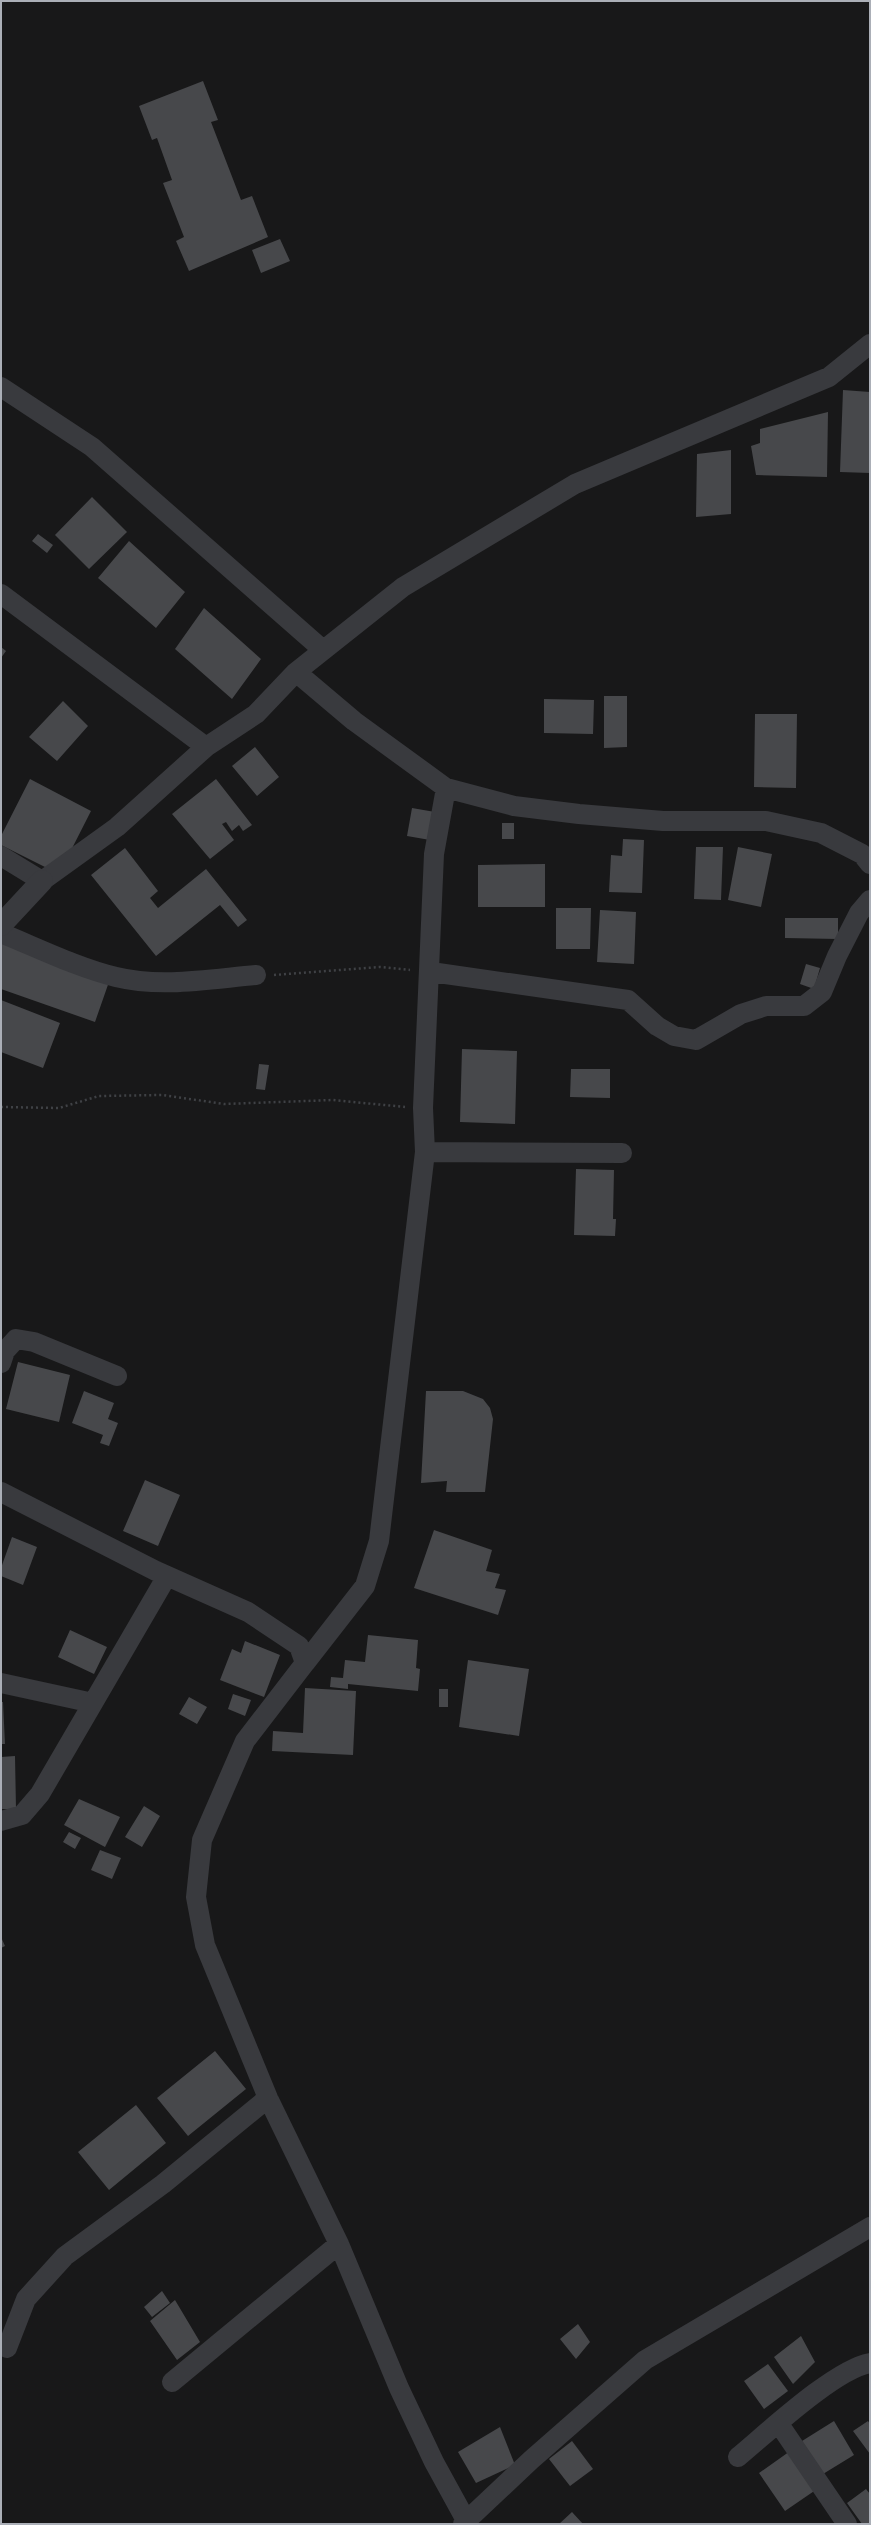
<svg xmlns="http://www.w3.org/2000/svg" width="871" height="2525" font-family="Raleway,sans-serif">
<style>
.building{fill:#47484b}
.lines{fill:none;stroke-linecap:round;stroke-linejoin:round}
.path{stroke:#3f4145;stroke-width:2.5;stroke-dasharray:2 3;stroke-linecap:butt}
.minor{stroke:#393a3e;stroke-width:20}
.tertiary{stroke:#393a3e;stroke-width:22}
</style>
<rect width="100%" height="100%" fill="#181819"/>
<!-- building -->
<path class="building" d="M203,81L218,120L211,122L241,200L252,196L268,237L189,271L176,241L184,237L163,183L172,180L157,138L152,140L139,106Z
M280,239L290,261L261,273L252,250Z
M843,390L870,392V473L840,472Z
M828,412L827,477L756,475L751,446L760,443V429Z
M731,450V514L696,517L697,454Z
M92,497L127,532L89,569L55,535Z
M38,534L53,545L47,553L32,541Z
M129,541L185,592L156,628L98,578Z
M204,608L261,659L232,699L175,649Z
M1,647L6,651L1,658Z
M604,696H627V747L604,748Z
M544,699L594,700L593,734L544,733Z
M63,701L88,726L57,761L29,737Z
M755,714H797L796,788L754,787Z
M255,747L279,777L257,796L232,766Z
M30,779L91,811L59,874L1,845V836Z
M216,779L252,825L243,831L239,825L232,831L226,822L222,824L234,840L210,859L172,814Z
M412,808L435,812L430,840L407,836Z
M502,823H514V839H502Z
M623,839L644,840L642,893L609,892L611,855L622,856Z
M696,847H723L721,900L694,899Z
M738,847L772,854L761,907L728,900Z
M125,848L158,891L150,898L158,908L206,869L247,920L238,927L220,905L156,956L91,875Z
M545,864V907H478V865Z
M556,908H591L590,949H556Z
M600,910L636,912L634,964L597,962Z
M785,918H838V939L785,938Z
M1,942L110,979L95,1022L1,989Z
M806,964L820,968L814,989L800,984Z
M1,1000L60,1023L43,1068L1,1052Z
M462,1049L517,1051L515,1124L460,1122Z
M259,1064L269,1065L265,1090L256,1089Z
M571,1069H610V1098L570,1097Z
M576,1169L614,1170L613,1219H616L615,1236L574,1235Z
M18,1362L70,1375L59,1422L6,1409Z
M84,1391L114,1403L108,1419L118,1423L109,1446L100,1443L103,1435L72,1423Z
M426,1391H463L483,1399L490,1408L493,1419L485,1492H446L447,1481L421,1483Z
M145,1480L180,1495L158,1546L123,1531Z
M434,1530L492,1550L486,1571L500,1574L495,1588L506,1590L498,1615L414,1588Z
M12,1537L37,1547L23,1585L1,1576V1568Z
M70,1630L107,1647L94,1674L58,1657Z
M368,1635L418,1640L416,1668L420,1669L418,1691L348,1684V1689L330,1687L331,1677L343,1678L345,1660L365,1662Z
M245,1641L280,1655L264,1697L220,1680L232,1649L241,1653Z
M468,1660L529,1669L519,1736L459,1727Z
M305,1688L356,1691L353,1755L272,1751L273,1731L303,1733Z
M439,1689H448V1707H439Z
M233,1694L251,1700L245,1716L228,1709Z
M189,1697L207,1707L197,1724L179,1714Z
M1,1702H3L5,1744H1Z
M15,1756L16,1809H1V1757Z
M79,1799L120,1817L105,1847L64,1825Z
M144,1806L160,1816L142,1847L125,1837Z
M69,1832L81,1838L75,1849L63,1842Z
M100,1850L121,1858L112,1879L91,1870Z
M1,1937L5,1946L1,1948Z
M215,2051L246,2089L188,2136L157,2098Z
M136,2105L166,2143L109,2190L78,2152Z
M162,2291L170,2303L152,2317L144,2307Z
M175,2300L200,2342L177,2360L150,2321Z
M578,2324L590,2342L576,2359L560,2339Z
M801,2336L815,2362L793,2384L774,2357Z
M768,2364L788,2391L764,2409L744,2381Z
M834,2421L854,2455L823,2474L802,2441Z
M868,2421L870,2424V2454L853,2431Z
M500,2427L515,2465L476,2483L458,2452Z
M572,2441L593,2469L570,2486L549,2459Z
M793,2449L820,2487L785,2511L759,2473Z
M866,2489L870,2494V2524H862L847,2503Z
M572,2512L583,2524H559Z"/>
<g class="lines">
<!-- path -->
<path class="path" d="M274,975L380,967L410,970
M1,1107L59,1108L99,1096L162,1095L224,1104L333,1100L405,1107"/>
<!-- minor -->
<path class="minor" d="M1,387L92,447L323,650
M1,594L206,747
M296,672L354,721L446,788L514,806L579,814L663,821H766L821,833L862,854L870,864
M1,856L42,881L117,827L206,747L256,714L296,672L403,587L575,484L829,377L870,344
M1,933C38,948 76,967 116,977C161,988 210,979 256,975
M431,972L628,1000L657,1026L674,1036L696,1040L741,1014L766,1006H804L822,992L837,956L859,913L870,900
M425,1152L622,1153
M1,1363L5,1351L16,1339L34,1342L117,1376
M1,1492L156,1571L248,1612L299,1646L305,1663L245,1741L202,1840L196,1897L205,1945L268,2098L339,2244L399,2388L434,2462L468,2524
M305,1663L365,1586L379,1541L425,1152L423,1108L434,854L446,788
M1,1683L93,1703
M1,1821L22,1815L40,1794L167,1576
M1,2344L7,2348L26,2299L65,2256L163,2184L268,2098
M172,2382L339,2244
M779,2424L847,2524
M738,2457C767,2433 835,2369 870,2363
M463,2524L531,2460L645,2360L870,2227"/>
<!-- tertiary -->
<path class="tertiary" d="M1,925L42,881"/>
</g>
<!-- border -->
<rect width="871" height="2525" fill="none" stroke="#abafb7" stroke-width="4"/>
</svg>
